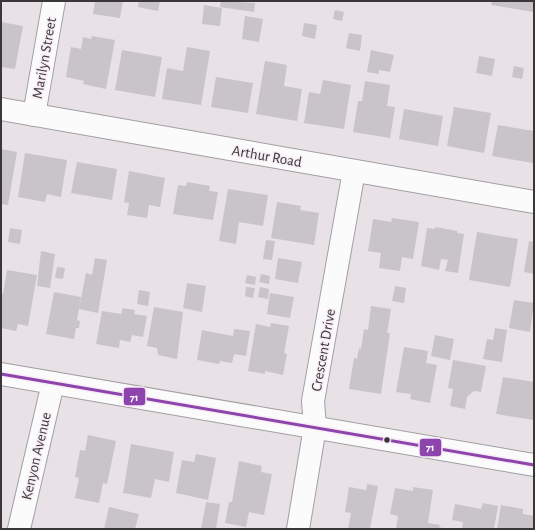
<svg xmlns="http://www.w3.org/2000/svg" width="535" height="530" font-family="'Alegreya Sans',sans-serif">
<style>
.building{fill:#c9c4c8}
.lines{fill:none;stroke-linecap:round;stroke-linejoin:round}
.minor-casing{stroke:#a29ea2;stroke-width:24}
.tertiary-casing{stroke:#a29ea2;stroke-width:24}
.minor{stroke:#fcfbfb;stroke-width:22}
.tertiary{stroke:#fcfbfb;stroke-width:22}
.bus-1-casing{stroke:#f7edf5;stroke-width:6}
.bus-1{stroke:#8e44ad;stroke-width:3}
.bus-dot{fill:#3a3639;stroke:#f7edf5;stroke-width:1.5}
.labels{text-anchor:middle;stroke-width:3;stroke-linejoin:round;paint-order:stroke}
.street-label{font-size:15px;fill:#3a3639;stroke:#f7edf5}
.line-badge{stroke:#f7edf5;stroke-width:1.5}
.badge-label{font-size:11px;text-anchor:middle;font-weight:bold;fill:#fff}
</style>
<rect width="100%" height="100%" fill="#e8e2e7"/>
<!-- building -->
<path class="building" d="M95,1H123L120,18L93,14Z
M139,1H160L158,11L138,7Z
M221,1L255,3L254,12L220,7Z
M492,1H534V12L491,5Z
M204,5L222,8L220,26L202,24Z
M335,10L344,12L342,21L333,19Z
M245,16L263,19L259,42L242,39Z
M1,22L23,26L15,69L1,67Z
M304,23L317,25L315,39L302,36Z
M349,33L362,35L360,51L346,48Z
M92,36L115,40L106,89L83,84L84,81L66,77L71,47L81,49L83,37L91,39Z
M187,47L210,51L201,105L162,99L167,68L183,71Z
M122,50L162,57L155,97L115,90Z
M371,50L394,55L390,72L379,70V74L367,72Z
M479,56L495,59L492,76L476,73Z
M265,61L287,65L284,86L302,89L297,121L256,114Z
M514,66L524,68L522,79L512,77Z
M216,77L253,83L248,113L211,107Z
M323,80L351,85L344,129L304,123L309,92L320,94Z
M365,81L390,85L387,106L395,107L390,138L353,132L358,101H362Z
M454,107L491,113L484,153L447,146Z
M404,109L443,116L438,146L399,139Z
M498,125L534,131L533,163L492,156Z
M1,149L17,152L8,205L1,204Z
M25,153L67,160L61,197L47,194L45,202L18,197Z
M77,162L117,169L112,200L71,193Z
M129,171L165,178L160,207L149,205L147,218L127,215L129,203L124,202Z
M187,182L210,186L209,191L218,192L213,220L173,214L178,185L186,186Z
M228,189L268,195L263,226L239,222L236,244L219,241Z
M277,202L301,206L300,210L319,213L314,245L271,238Z
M392,218L419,222L413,259L402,257L400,271L379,268L381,253L368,251L373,219L391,222Z
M435,227L457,231V233L464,234L458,273L445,271L448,260L441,259L439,270L421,266L427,228L435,229Z
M10,228L22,230L20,244L8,242Z
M477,232L518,239L510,287L469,280Z
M266,240L275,241L272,260L263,259Z
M529,241L534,242V274L524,272Z
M41,251L55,254L50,288L37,286Z
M95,258L107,260L98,313L79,309L86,273L92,275Z
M278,258L302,262L298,283L275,279Z
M57,267L65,268L63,279L55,278Z
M7,270L37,275L28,326L18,324L16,331L1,328V294H3Z
M261,274L270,276L269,284L259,282Z
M247,275L256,277L255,285L245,283Z
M187,283L206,286L202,312L183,308Z
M395,286L406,288L404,303L392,301Z
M246,287L255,288L253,298L245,296Z
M260,287L269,289L268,299L258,297Z
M139,290L150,292L148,306L137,304Z
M54,292L81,297L77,320L80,321L79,328H76L74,339L46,334Z
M270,293L294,297L290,318L267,314Z
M514,300L534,303L530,332L509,328Z
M371,306L391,309L387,333H390L381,394L349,389L354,358L357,359L359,348L361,349L364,329L368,330Z
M154,307L183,312L177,359L158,355L157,348L147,346Z
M123,308L135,310L134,314L147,316L143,337L132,335L130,342L120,340L119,348L96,344L102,311L121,314Z
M271,323L289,326L284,353L287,354L283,375L265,371V374L248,371L256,324L270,327Z
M495,328L507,330L502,362L483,359L487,339L493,340Z
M234,329L250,331L246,356L234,354L232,363L220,361L219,364L197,360L202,330L233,336Z
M435,335L454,339L450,360L431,356Z
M404,347L428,351L426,363L437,365L430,403L410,399L411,394L396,392Z
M453,360L486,366L481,392L474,391L467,397L465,409L450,406L453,389L448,388Z
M503,377L534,382V420L496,414Z
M88,435L116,441L107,484L103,483L99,503L75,498L79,478L75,477L80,450L85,451Z
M131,444L174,452L169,482L155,479L151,498L123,493Z
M196,454L216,458L208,500L176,493L182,460L194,462Z
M239,461L262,466L261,472L272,474L264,515L249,512L246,527L225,523L229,502H232Z
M367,484L378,486L370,529H348L351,513L345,512L349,487L366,490Z
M413,487L433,490L428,523L440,525L439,527L446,529H396L398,516L390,514L395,488L413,491Z
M206,502L220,504L216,529H201Z
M483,503L498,506L494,529H462L463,522L452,520L455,504L481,509Z
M501,505L523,509V514L534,516V529H497Z
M109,507L139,514L135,529H104Z"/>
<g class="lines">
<defs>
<path id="minor" d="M34,115L54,1
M19,529L53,383
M298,529L315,427L313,401L354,171"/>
<path id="tertiary" d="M1,109L534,202
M1,374L534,465"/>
</defs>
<!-- minor casing -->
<use href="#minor" class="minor-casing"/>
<!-- tertiary casing -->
<use href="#tertiary" class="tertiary-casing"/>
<!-- minor -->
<use href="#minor" class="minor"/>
<!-- tertiary -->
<use href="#tertiary" class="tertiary"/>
<defs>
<path id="bus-1" d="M1,374L534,465"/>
</defs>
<!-- bus-1 casing -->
<use href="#bus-1" class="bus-1-casing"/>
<!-- bus-1 -->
<use href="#bus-1" class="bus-1"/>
</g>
<!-- markers -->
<circle class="bus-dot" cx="387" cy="440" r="3.5"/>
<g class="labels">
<!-- street labels -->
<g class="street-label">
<text transform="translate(44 58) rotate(-80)" y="5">Marilyn Street</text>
<text transform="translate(267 156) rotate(10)" y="5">Arthur Road</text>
<text transform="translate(323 350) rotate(-80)" y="5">Crescent Drive</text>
<text transform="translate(36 456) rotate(-77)" y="5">Kenyon Avenue</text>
</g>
</g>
<g class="line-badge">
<rect x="123" y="387" width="23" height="19" rx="4" fill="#8e44ad"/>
<rect x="419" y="438" width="23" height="19" rx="4" fill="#8e44ad"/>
</g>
<g class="badge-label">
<text x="134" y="401">71</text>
<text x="430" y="451">71</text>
</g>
<!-- border -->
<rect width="535" height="530" fill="none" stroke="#3a3639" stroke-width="4"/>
</svg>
